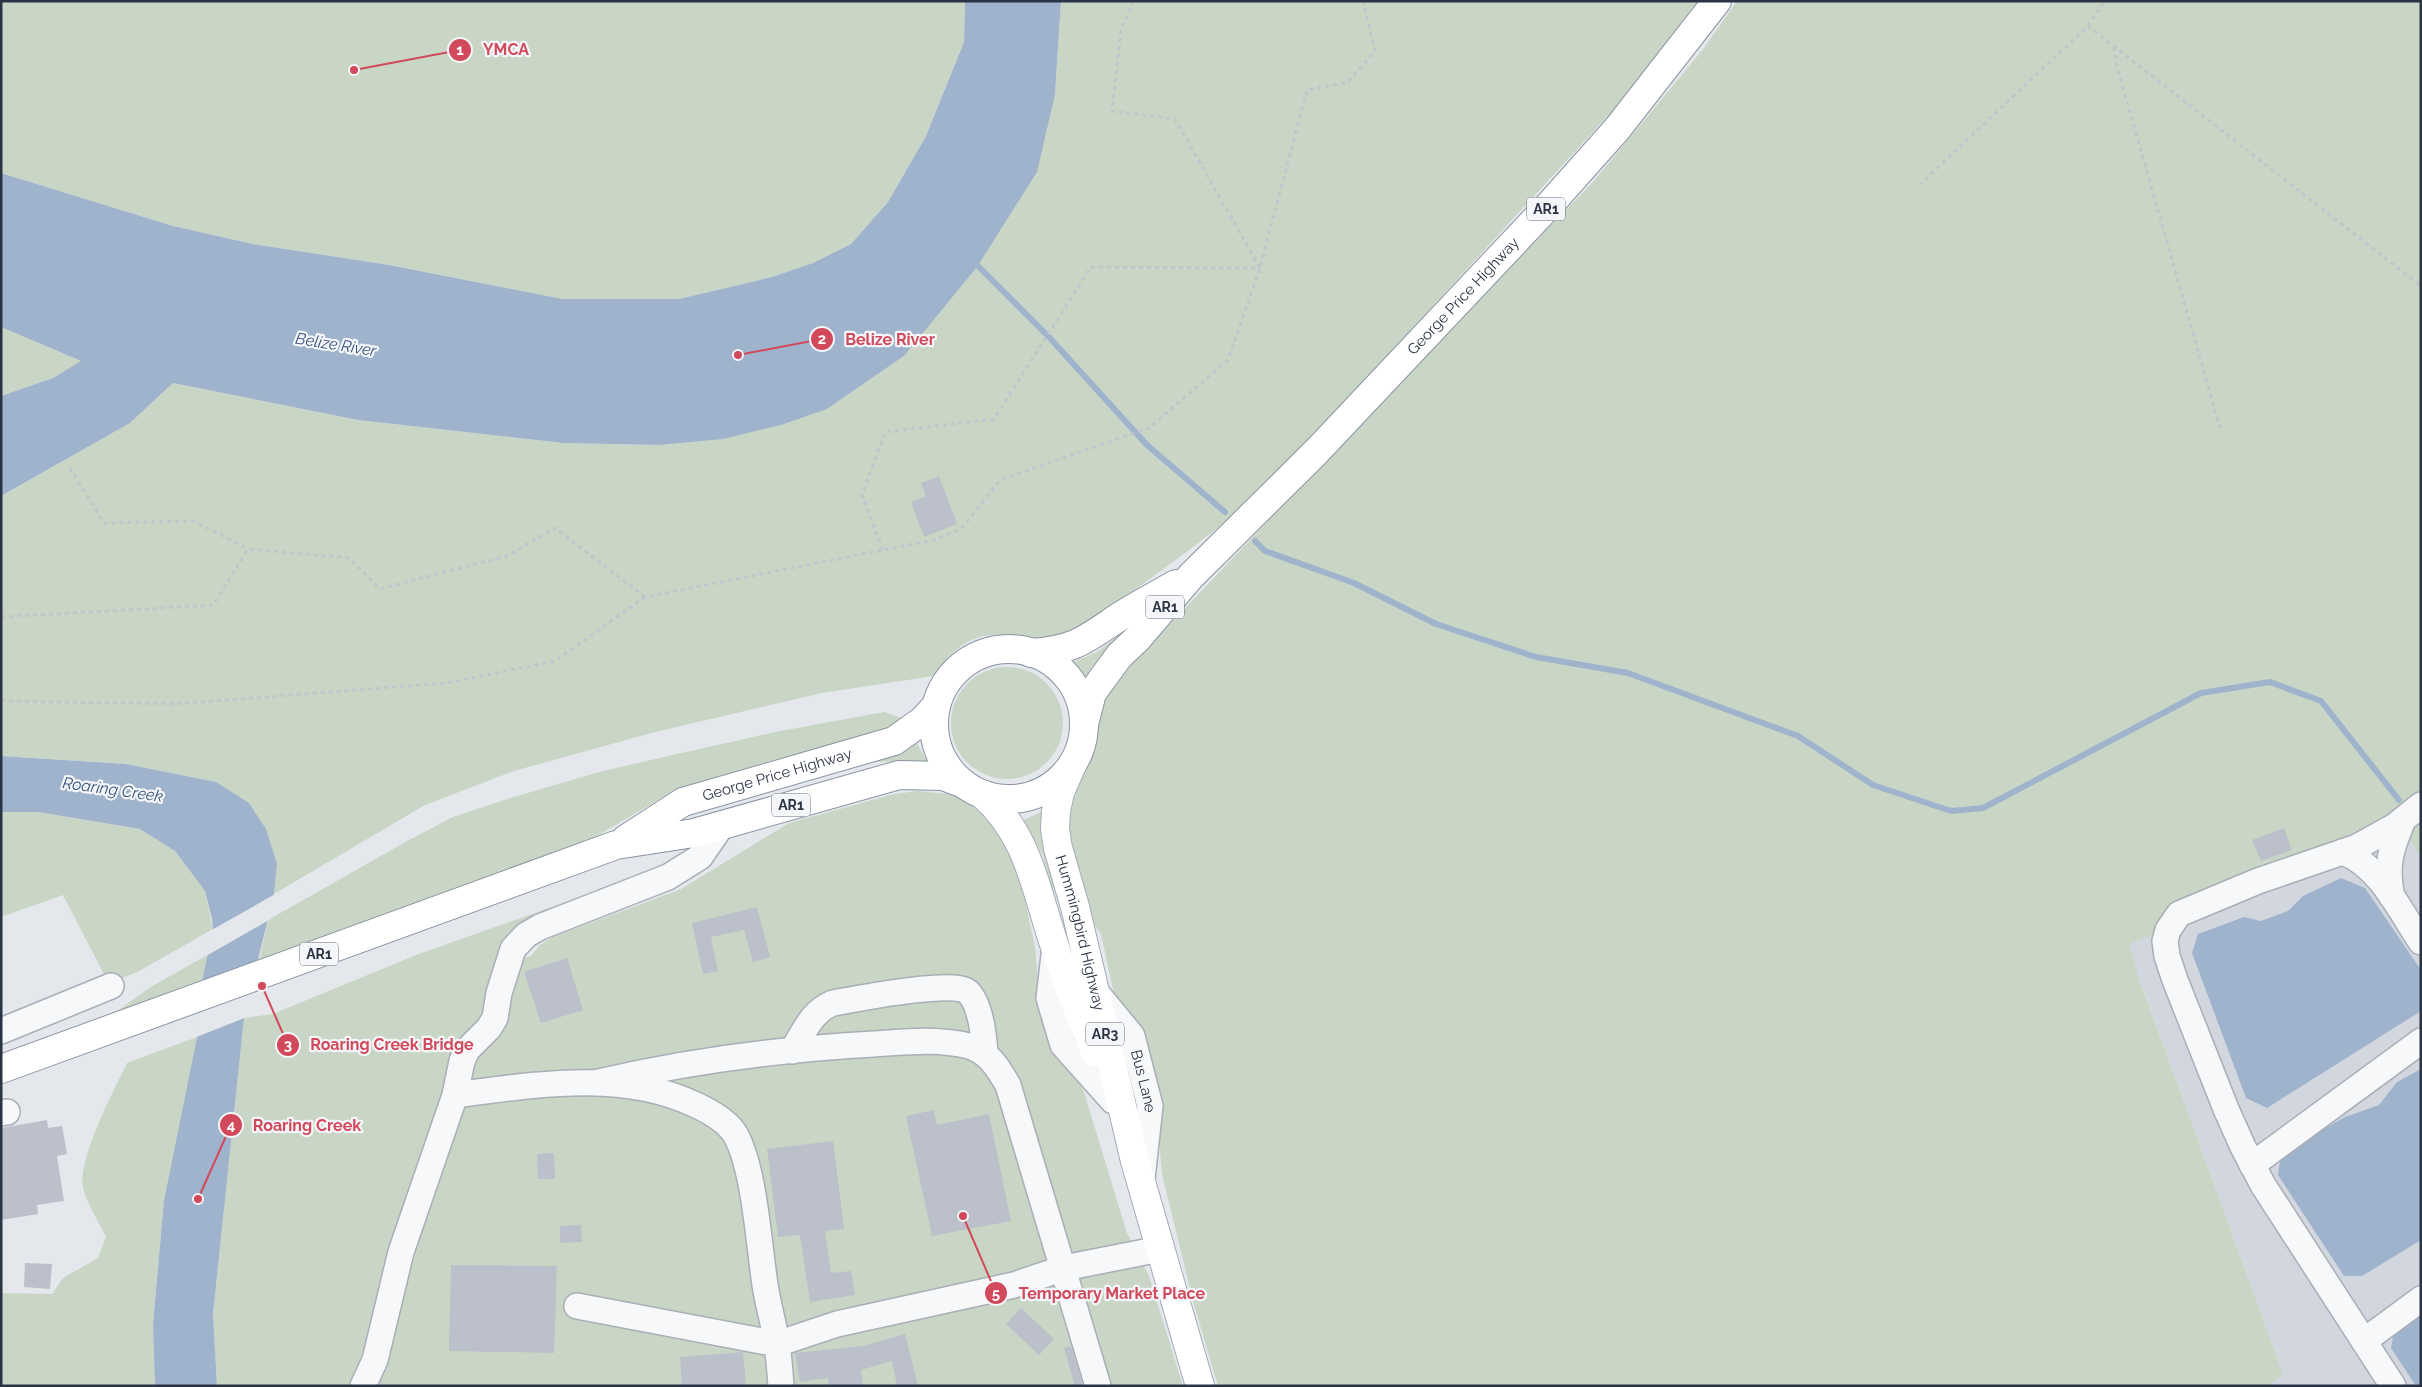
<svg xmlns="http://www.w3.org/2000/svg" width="2422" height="1387" font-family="Raleway,sans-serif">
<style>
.built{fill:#d2d6de}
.green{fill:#c9d6c5}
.water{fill:#9fb4cc}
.pier{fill:#e4e7ec}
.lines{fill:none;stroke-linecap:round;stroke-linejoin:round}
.stream{stroke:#9fb4cc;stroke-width:6}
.building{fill:#bbc0ca}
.minor-casing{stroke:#a9aeb7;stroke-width:28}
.major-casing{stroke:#a3abb8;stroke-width:30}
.highway-casing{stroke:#8b94a3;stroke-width:30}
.path{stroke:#c2c5cb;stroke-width:3;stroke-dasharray:4 4;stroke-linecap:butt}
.minor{stroke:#f7f8fa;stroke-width:25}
.major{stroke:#fff;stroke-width:28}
.highway{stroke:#fff;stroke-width:28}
.labels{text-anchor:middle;stroke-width:4.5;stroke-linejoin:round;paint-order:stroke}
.shield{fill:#f4f6f9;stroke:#676e7b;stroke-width:1}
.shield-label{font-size:14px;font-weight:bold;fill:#2b3445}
.street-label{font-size:15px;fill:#2b3445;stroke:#f4f6f9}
.water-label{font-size:16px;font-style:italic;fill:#34527a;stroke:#f4f6f9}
.leader{fill:none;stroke:#d1495b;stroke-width:2}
.callout-dot{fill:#d1495b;stroke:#f4f6f9;stroke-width:2}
.mark-label{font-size:15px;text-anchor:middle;font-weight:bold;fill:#fff}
.callout-label{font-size:16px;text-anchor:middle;font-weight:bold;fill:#d1495b;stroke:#f4f6f9;stroke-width:4.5;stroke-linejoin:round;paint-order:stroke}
</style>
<rect width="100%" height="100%" fill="#e4e7ec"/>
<!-- built -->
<path class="built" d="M2407,835L2421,859V1386H2268L2283,1374L2127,944Z"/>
<!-- green -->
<path class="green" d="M1,1H965L964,42L926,136L888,202L851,244L813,263L772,277L679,299H563L389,265L253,244L173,226L1,173Z
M1061,1H1699L1639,82L1271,482C1229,522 1182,555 1135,590C1117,604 1090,627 1069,636C1064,638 1056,637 1051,638C1032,640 1016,635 998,635C968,634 949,653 934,676L822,693L655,732L514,771L425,805L274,894L277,864L216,782L126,764L1,756V496L130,423L173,383L358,420L563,443L659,445L827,409L904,356L1055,94Z
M1737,1H2421V859L2407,835L2129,944L2139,978L2283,1374L2268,1386H1218L1193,1301L1162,1174L1156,1106L1116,1004L1101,934L1093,923L1077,873L1069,830L1071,802L1077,778L1085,761L1099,710L1118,680L1150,645L1461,318L1593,182L1704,48Z
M1,327L81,361L53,378L1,396Z
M1125,631L1095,663L1085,677L1071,663L1097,652Z
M951 723a56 56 0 1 1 112 0a56 56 0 1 1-112 0Z
M884,712L902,718L885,730L842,744L772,760L663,797L590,840L399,909L259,962L268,920L409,840L453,817L514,797L599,772L686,752L775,732Z
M916,742L927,761L870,762Z
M917,791L949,794L964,800L981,813L1007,844L1017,863L1035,947L1039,994L1054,1049L1083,1089L1127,1233L1149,1276L1183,1386H217L213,1314L244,1018L273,1014L416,955L670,865L500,950L494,966L531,956L540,945L553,937L681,889L789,823L894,794Z
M1045,810L1056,888L1052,889L1043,856L1024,820Z
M1,812H38L140,829L175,851L205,891L213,929L139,971L109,984L63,895L1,917Z
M209,954L202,982L109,1017L149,988Z
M197,1037L164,1200L153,1324L155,1386H1V1293L52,1294L63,1278L98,1258L106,1237C99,1222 87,1204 83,1188C77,1160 114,1090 127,1063Z"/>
<!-- water -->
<path class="water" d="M965,1H1061L1055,94L1037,172L977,267L904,356L827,409L781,425L723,439L659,445L563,443L358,420L173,383L130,423L1,496V396L53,378L81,361L1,327V173L173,226L253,244L389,265L563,299H679L772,277L813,263L851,244L888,202L926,136L964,42Z
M1,756L126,764L216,782L249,803L266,829L277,864L274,894L244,1018L213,1314L217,1386H155L153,1324L164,1200L197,1037L202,982L213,929L212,919L205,891L175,851L140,829L38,812H1Z
M2341,878L2365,888L2421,970V1011L2267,1108L2246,1098L2192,953L2198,934L2244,917L2261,921L2288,911L2303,896Z
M2421,1069V1240L2362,1276H2344L2278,1175L2281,1154L2345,1117L2379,1105L2397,1082Z
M2421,1309V1386H2416L2391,1348L2395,1326Z"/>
<!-- pier -->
<path class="pier" d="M277,893L271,919L206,956L210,931Z
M261,961L247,1017L194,1038L199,983Z"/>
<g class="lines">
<!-- stream -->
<path class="stream" d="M973,261L1048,336L1147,445L1225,512
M1255,541L1265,551L1354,583L1436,624L1536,657L1628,673L1798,736L1873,785L1951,811L1983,808L2201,693L2270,682L2321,701L2399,800"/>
</g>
<!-- building -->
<path class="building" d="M939,476L957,524L924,537L911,502L926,496L921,483Z
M2284,828L2292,850L2261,861L2252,840Z
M757,907L770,957L753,962L744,930L711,937L718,971L703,974L692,923Z
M567,958L583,1010L541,1023L524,972Z
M934,1110L937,1125L989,1114L1011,1221L932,1236L906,1116Z
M47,1120L48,1128L62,1126L67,1154L57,1156L64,1201L37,1205L38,1214L1,1220V1128Z
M833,1141L844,1229L825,1231L831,1273L851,1271L855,1295L810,1302L800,1235L778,1237L767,1149Z
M554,1153L555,1179H538L537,1154Z
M581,1225L582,1242L560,1243V1226Z
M25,1263L52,1264L50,1289L24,1287Z
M451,1265L557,1266L554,1353L449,1351Z
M1021,1308L1054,1339L1039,1355L1006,1324Z
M905,1334L918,1386H897L892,1361L861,1370L863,1386H829L828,1378L800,1382L795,1353L863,1346Z
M1071,1346L1083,1386H1075L1064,1348Z
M743,1352L746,1386H682L680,1357Z"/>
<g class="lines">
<defs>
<g id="minor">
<path d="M2343,852C2380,866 2400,911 2421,942"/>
<path d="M2392,897C2385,865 2391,849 2403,820"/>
<path d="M1055,947L1049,998L1063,1045L1113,1101"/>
<path id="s1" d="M1095,991L1132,1036L1150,1106L1142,1179"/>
<path d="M1,1031L111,986"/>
<path d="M792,1051C804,1032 812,1011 833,1003C855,999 956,979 968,992C981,1005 984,1037 985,1054"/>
<path d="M599,1082C689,1061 782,1049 874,1044C905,1042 938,1038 969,1046C989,1052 998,1068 1008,1085L1098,1386"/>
<path d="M455,1095C534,1085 621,1069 696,1105C709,1111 724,1119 733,1131C754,1161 759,1246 765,1285C768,1305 774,1324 777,1344C779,1358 780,1372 781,1386"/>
<path d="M1,1113L7,1112"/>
<path d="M2252,1165L2421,1041"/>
<path d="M577,1306L777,1344L837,1324L1014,1285L1064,1268L1160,1249"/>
<path d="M2364,1341L2421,1299"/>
<path d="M363,1386L375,1360L401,1252L455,1095L462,1061L467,1050L489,1028L495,1018L499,993L513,949L526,935L540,927L668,877L700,857L722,825"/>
<path d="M2393,1386L2263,1185L2243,1147L2226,1109L2175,980L2167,956L2165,941L2168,930L2179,914L2258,881L2357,847L2395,826L2421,805"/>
</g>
<g id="major">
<path id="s2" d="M1072,765L1060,792L1056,811L1055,829L1058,848L1075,907L1135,1161L1200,1386"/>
<path d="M982,794C1029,834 1036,892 1055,947C1066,983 1081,1017 1095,1052"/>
</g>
<g id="highway">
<circle cx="1009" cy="724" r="75"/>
<path d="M1031,653C1076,650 1086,639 1122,615C1140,604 1158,594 1176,584"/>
<path id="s3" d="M1084,724L1092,693L1119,656L1138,638L1191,576L1317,451L1552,202L1617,129L1717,1"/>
<path id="s4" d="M626,839L683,802L894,741L922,721L936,706"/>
<path d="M1,1069L616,845L694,833L899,775L943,776L964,784"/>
</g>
</defs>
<!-- minor casing -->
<use href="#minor" class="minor-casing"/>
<!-- major casing -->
<use href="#major" class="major-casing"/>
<!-- highway casing -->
<use href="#highway" class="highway-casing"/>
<!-- path -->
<path class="path" d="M1134,1L1121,29L1112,111L1175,119L1260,268
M2088,26L2421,286
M2114,47L2116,63L2220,428
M1919,185L2088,26L2104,1
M70,468L104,523L194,521L248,549
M883,550L862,495L885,432L994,419L1091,267L1260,268
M1,617L213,605L248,549L349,558L380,589L507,556L555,528L645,597
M1,701L175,704L447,683L555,661L645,597L934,540L961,529L1000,480L1149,428L1228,360L1260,268L1307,90L1348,82L1375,51L1363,1"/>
<!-- minor -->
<use href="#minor" class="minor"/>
<!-- major -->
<use href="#major" class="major"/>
<!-- highway -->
<use href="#highway" class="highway"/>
</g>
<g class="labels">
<!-- shield labels -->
<g class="shield">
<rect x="1527" y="197.5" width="38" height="23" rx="4"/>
<rect x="1146" y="595.5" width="38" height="23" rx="4"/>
<rect x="772" y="793.5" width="38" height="23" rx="4"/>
<rect x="300" y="942.5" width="38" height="23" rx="4"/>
<rect x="1086" y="1022.5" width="38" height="23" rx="4"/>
</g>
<g class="shield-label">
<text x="1546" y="214">AR1</text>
<text x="1165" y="612">AR1</text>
<text x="791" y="810">AR1</text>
<text x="319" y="959">AR1</text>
<text x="1105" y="1039">AR3</text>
</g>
<!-- street labels -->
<g class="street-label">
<text dy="5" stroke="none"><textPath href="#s3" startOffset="576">George Price Highway</textPath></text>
<text dy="5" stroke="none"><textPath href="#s4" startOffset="166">George Price Highway</textPath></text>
<text dy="5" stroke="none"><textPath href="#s2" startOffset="174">Hummingbird Highway</textPath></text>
<text dy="5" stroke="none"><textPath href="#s1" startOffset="105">Bus Lane</textPath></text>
</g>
<!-- water labels -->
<g class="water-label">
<text transform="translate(336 344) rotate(9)" y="6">Belize River</text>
<text transform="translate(113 789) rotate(8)" y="6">Roaring Creek</text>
</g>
</g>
<!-- callouts -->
<path class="leader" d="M354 70L460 50M738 355L822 339M262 986L288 1045M198 1199L231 1125M963 1216L996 1293"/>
<g class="callout-dot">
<circle cx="354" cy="70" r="5"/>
<circle cx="738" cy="355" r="5"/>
<circle cx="262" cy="986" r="5"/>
<circle cx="198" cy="1199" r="5"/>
<circle cx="963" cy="1216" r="5"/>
<circle cx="460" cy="50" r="12"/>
<circle cx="822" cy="339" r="12"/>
<circle cx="288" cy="1045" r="12"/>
<circle cx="231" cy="1125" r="12"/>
<circle cx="996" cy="1293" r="12"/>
</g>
<g class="mark-label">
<text x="460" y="55">1</text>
<text x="822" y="344">2</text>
<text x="288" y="1050">3</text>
<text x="231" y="1130">4</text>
<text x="996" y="1299">5</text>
</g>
<g class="callout-label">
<text x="506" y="55">YMCA</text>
<text x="890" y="345">Belize River</text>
<text x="392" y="1050">Roaring Creek Bridge</text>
<text x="307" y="1131">Roaring Creek</text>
<text x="1112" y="1299">Temporary Market Place</text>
</g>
<!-- border -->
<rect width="2422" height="1387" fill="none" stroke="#2b3445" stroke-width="5"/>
</svg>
